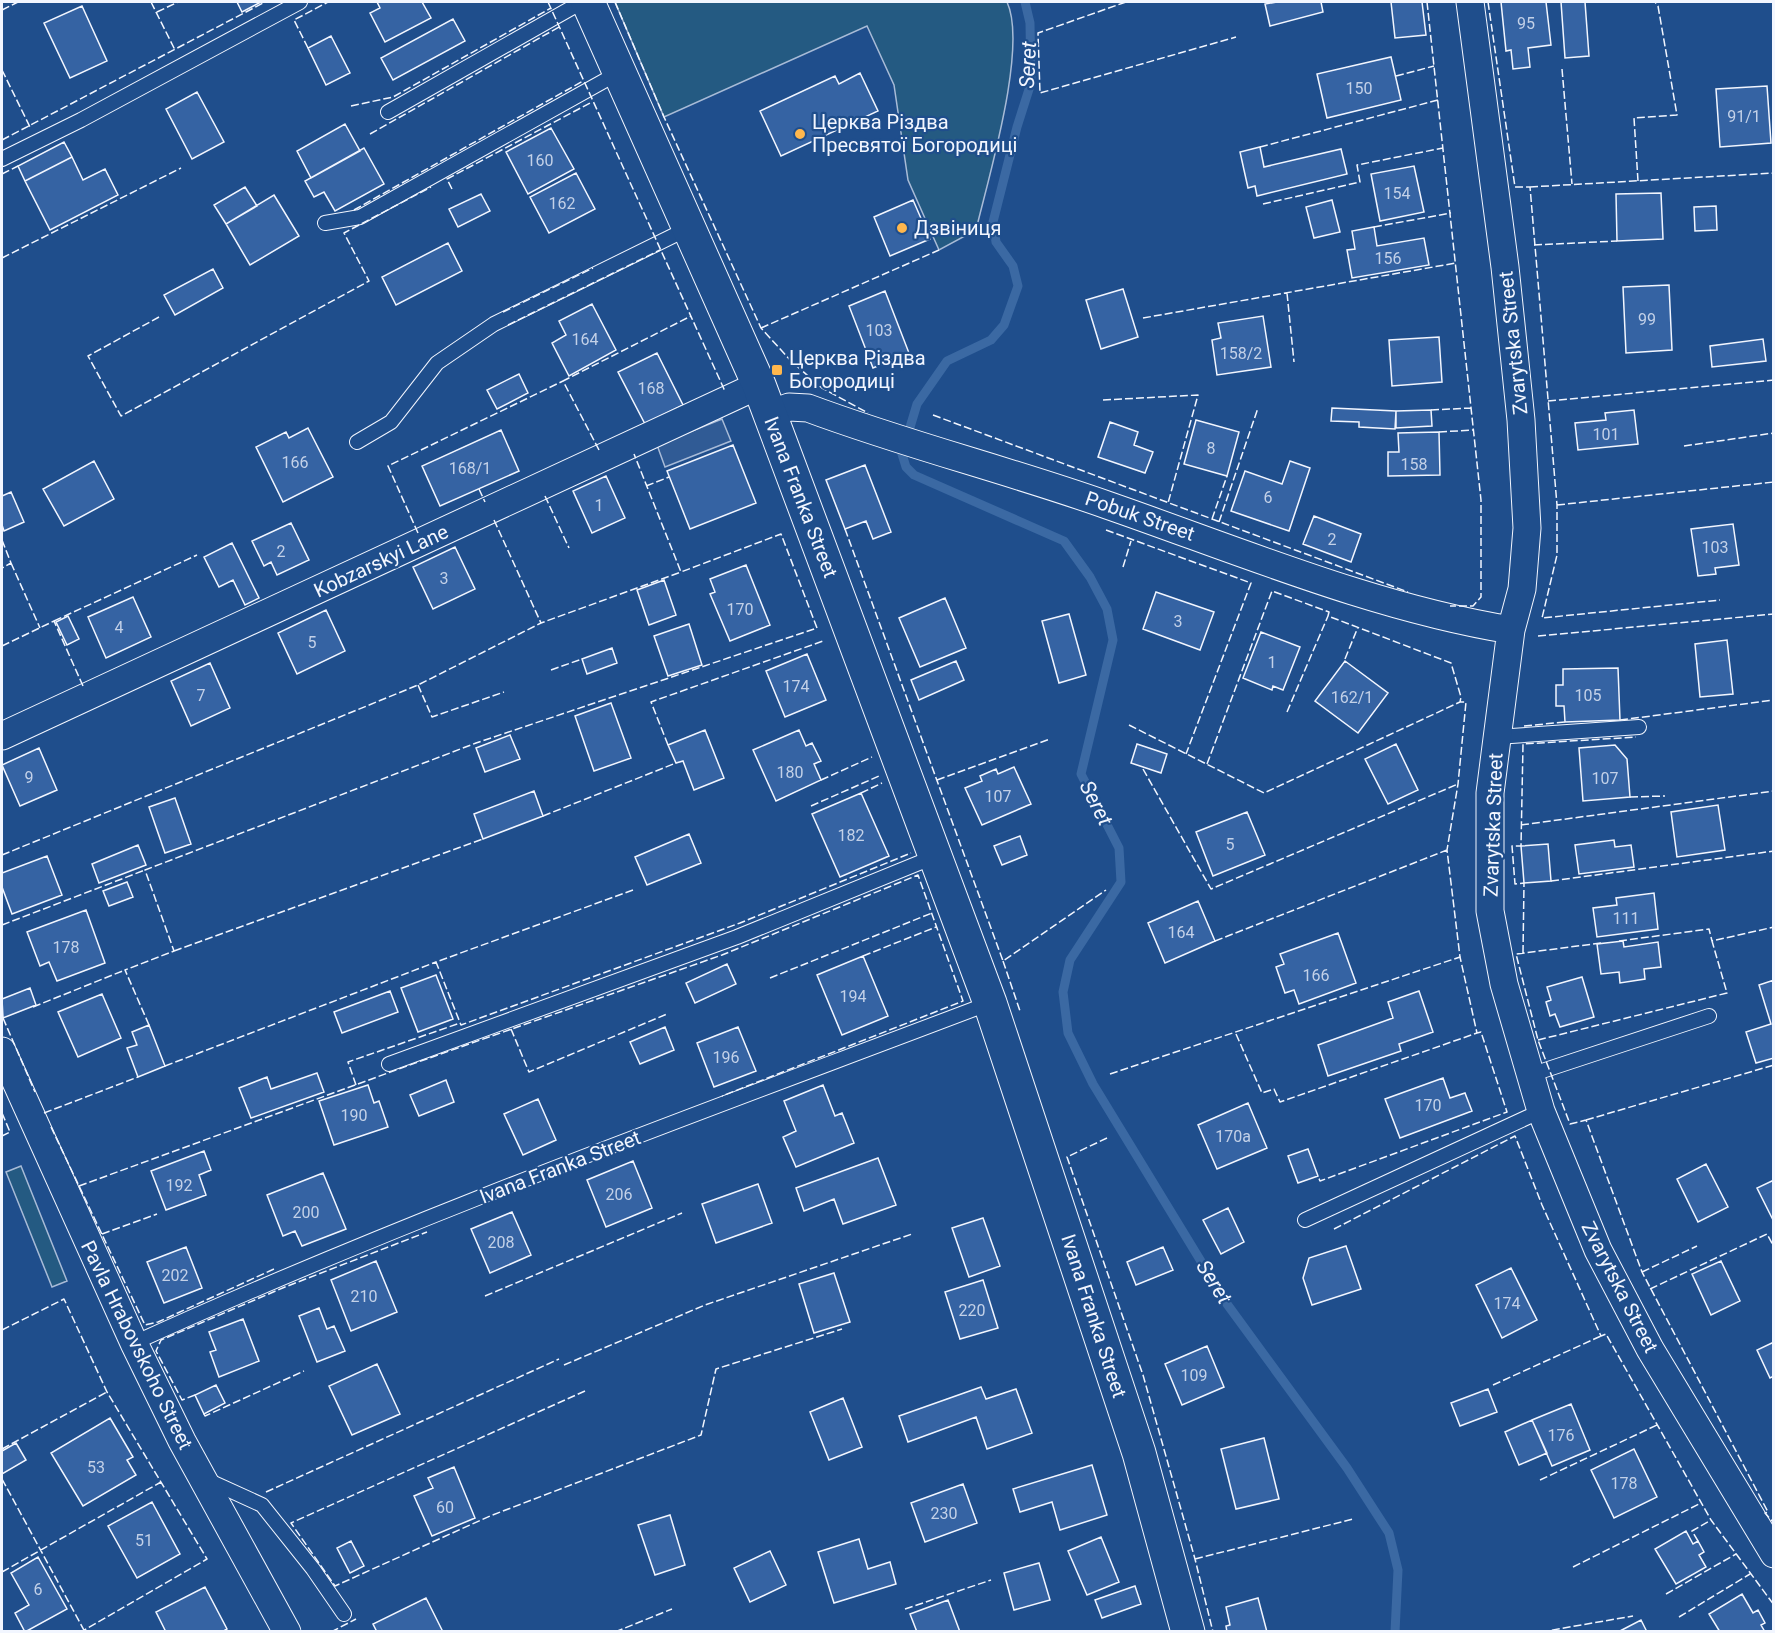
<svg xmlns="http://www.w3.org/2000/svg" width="1775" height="1633" font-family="Roboto,sans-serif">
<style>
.green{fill:#245a82;stroke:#a8bbd7;stroke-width:1.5}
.parking{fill:#305b95;stroke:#a8bbd7;stroke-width:1.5}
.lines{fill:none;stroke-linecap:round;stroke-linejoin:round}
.stream{stroke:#3b69a3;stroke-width:9}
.building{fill:#3563a3;stroke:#f2f6ff;stroke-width:1.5}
.lane-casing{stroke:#f2f6ff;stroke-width:16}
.street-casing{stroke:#f2f6ff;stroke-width:29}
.secondary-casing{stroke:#f2f6ff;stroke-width:35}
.lane{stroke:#1f4e8c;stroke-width:14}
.street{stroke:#1f4e8c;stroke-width:27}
.secondary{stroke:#1f4e8c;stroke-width:33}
.fence{stroke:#f2f6ff;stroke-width:1.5;stroke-dasharray:8 3;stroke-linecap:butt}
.poi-dot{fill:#ffb74d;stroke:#1f4e8c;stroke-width:2}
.labels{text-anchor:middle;stroke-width:4.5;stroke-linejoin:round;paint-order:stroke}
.number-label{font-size:16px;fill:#c3d1e8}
.poi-label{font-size:20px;fill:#f2f6ff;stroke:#1f4e8c;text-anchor:start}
.street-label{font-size:20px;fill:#f2f6ff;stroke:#1f4e8c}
.water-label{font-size:21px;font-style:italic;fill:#f2f6ff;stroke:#1f4e8c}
</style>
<rect width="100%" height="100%" fill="#1f4e8c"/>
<!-- green -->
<path class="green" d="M615,2H1007C1028,47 988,179 976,230L939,250L908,180L894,85L867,26L664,117Z
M21,1166L67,1281L52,1287L6,1172Z"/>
<!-- parking -->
<path class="parking" d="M722,419L731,441L665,467L657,445Z"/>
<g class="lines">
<!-- stream -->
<path class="stream" d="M1025,2L1030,23L1031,83L1017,127L993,222L996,242L1013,266L1018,286L1004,325L991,340L947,361L917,404L902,454L906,467L914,475L1064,541L1090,577L1107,609L1113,640L1081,774L1119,848L1121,882L1070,960L1063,992L1068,1033L1093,1084L1227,1304L1347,1468L1389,1533L1398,1570L1395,1632"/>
</g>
<!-- building -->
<path class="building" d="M237,2H261L242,12Z
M377,2H422L431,18L385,42L370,13L380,8Z
M1277,2H1321L1323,12L1270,26L1265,4Z
M1391,2H1422L1426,35L1395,38Z
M1501,2H1546L1551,45L1528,48L1530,67L1513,69L1511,50L1506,51Z
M1561,2H1585L1589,56L1565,58Z
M82,6L107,61L70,78L44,23Z
M453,19L465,41L393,80L381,58Z
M331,36L350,73L326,85L308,48Z
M1391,57L1401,100L1327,118L1317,74Z
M860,73L878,111L781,156L760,111L835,76L839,84Z
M1767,86L1771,143L1720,147L1716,89Z
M197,92L224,142L192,159L166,109Z
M345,124L360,151L311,178L297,151Z
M551,128L574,169L528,194L506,152Z
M64,142L72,157L25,181L18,166Z
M1260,147L1264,167L1341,149L1347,174L1257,196L1255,186L1248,188L1240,152Z
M364,148L384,184L335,211L324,192L314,197L305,181Z
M72,157L83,180L105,169L118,195L50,230L25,181Z
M1414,166L1424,212L1380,221L1371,174Z
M576,173L595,209L549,233L530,197Z
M245,187L257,206L226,224L214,205Z
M1661,193L1663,239L1617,241L1616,194Z
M481,194L490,211L458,227L449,209Z
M274,195L299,236L250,265L226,224Z
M913,200L930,239L890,256L874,217Z
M1332,200L1340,232L1314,238L1306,207Z
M1716,206L1717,230L1695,231L1694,207Z
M1374,227L1377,246L1424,238L1429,265L1352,278L1347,250L1355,249L1352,231Z
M448,243L462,271L396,305L382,277Z
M213,269L223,288L175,315L164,295Z
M1669,285L1672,350L1626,353L1623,287Z
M1123,289L1138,337L1101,349L1086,300Z
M885,291L909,353L873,368L849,306Z
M592,304L616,350L569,376L552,343L566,335L559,321Z
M1263,316L1271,367L1217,375L1212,340L1221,338L1218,323Z
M1439,337L1442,382L1392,386L1389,340Z
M1763,339L1766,361L1712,367L1710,346Z
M657,353L683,405L645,424L618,372Z
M519,374L528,393L497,409L487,390Z
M1332,408L1396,411L1395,429L1359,427V422L1331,421Z
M1431,410L1432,426L1396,428V411Z
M1634,410L1638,444L1578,450L1575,423L1606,420L1605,413Z
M1196,420L1239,432L1227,476L1184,464Z
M1110,422L1138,432L1134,445L1153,452L1145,473L1098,457Z
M308,428L333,477L283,502L256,447L286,432L289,438Z
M501,430L519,471L440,506L422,466Z
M1439,432L1440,475L1388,476V452H1399L1398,433Z
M733,445L756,503L690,529L667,471Z
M94,461L114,499L64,526L43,489Z
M1290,461L1310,468L1289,531L1231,511L1245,471L1282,484Z
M865,465L891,532L873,539L866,521L845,529L826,480Z
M606,476L625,518L592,533L573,491Z
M11,492L24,522L4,531L2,525V496Z
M1314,516L1361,534L1351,562L1303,544Z
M291,523L309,560L277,575L271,562L264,566L252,541Z
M1733,524L1739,565L1715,568L1716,574L1698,576L1691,529Z
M232,543L259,598L245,605L233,580L219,587L204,557Z
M455,547L475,589L433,609L413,567Z
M746,565L770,625L730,641L710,594L715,592L710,579Z
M664,580L676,615L649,625L637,590Z
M1156,592L1214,612L1200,650L1143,629Z
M133,597L151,637L106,658L88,617Z
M945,598L966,648L920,667L899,618Z
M326,610L345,651L297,674L278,633Z
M1069,614L1086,675L1059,683L1042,621Z
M68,616L79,639L67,645L56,622Z
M689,624L702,665L668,676L654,636Z
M1261,632L1300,647L1283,690L1273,686L1272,690L1243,678Z
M1727,640L1733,694L1700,697L1695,644Z
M612,648L617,663L587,674L582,659Z
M807,654L826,700L785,717L766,671Z
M956,661L964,680L919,700L911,680Z
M1345,661L1388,693L1358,733L1315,701Z
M210,663L230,708L191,726L171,681Z
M1618,668L1620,720L1565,722L1564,706H1556V685H1563V669Z
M611,703L631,758L594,771L575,716Z
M705,730L724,778L694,790L683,761L676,763L668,745Z
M799,730L806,746L812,743L821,761L814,764L821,780L776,801L753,750Z
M510,735L520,759L485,772L476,748Z
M1137,744L1167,754L1161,773L1131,763Z
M1396,744L1418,790L1388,804L1365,759Z
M1615,745L1627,759L1630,797L1583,801L1579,748Z
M39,748L57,790L20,806L2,765Z
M1014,767L1031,804L982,825L965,788L982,781L980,776L996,769L998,774Z
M534,791L543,816L483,839L474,814Z
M861,793L889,856L840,877L812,814Z
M175,798L191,844L165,853L149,807Z
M1718,805L1725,850L1677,857L1671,812Z
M1247,812L1265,855L1213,876L1196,832Z
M689,834L701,863L647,885L635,857Z
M1020,836L1027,855L1002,865L994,846Z
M1614,840L1615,847L1631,845L1634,867L1579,874L1575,845Z
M1548,844L1551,881L1524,883L1521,846Z
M138,845L146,865L99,883L92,864Z
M47,856L62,895L12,914L2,887V873Z
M127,882L133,897L109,906L103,891Z
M1654,893L1658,929L1597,937L1593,908L1617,905L1616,898Z
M1198,901L1215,941L1165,963L1148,923Z
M86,910L105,963L57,981L49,962L40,966L27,932Z
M1338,933L1356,983L1299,1004L1294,990L1285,993L1276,967L1284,964L1280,954Z
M1623,941L1624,947L1658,942L1661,967L1644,969L1645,979L1620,983L1619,972L1601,974L1597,944Z
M863,956L888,1016L842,1035L817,975Z
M727,964L736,984L695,1003L686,983Z
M436,975L453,1019L418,1032L401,988Z
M1582,977L1594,1017L1560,1027L1555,1014L1550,1016L1546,1002L1551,1000L1547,987Z
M1774,980V1058L1756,1063L1746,1032L1771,1024L1759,985Z
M30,988L36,1005L3,1018L2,999Z
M390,991L398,1012L342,1033L334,1012Z
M1419,991L1433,1032L1399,1044L1401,1051L1328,1076L1318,1045L1393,1018L1388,1002Z
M102,994L121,1038L78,1057L58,1012Z
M149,1025L165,1066L138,1077L127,1048L137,1045L132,1032Z
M665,1027L674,1050L640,1064L630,1042Z
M738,1027L756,1071L714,1087L697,1043Z
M317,1073L324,1092L251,1118L239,1088L267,1077L271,1089Z
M1443,1078L1450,1098L1465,1093L1472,1111L1400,1138L1385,1099Z
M446,1080L454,1102L419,1116L410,1095Z
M368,1085L374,1103L379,1101L388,1127L334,1145L319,1101Z
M823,1085L835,1116L842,1113L854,1143L796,1167L783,1137L796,1131L784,1101Z
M538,1099L556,1140L523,1155L504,1114Z
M1248,1103L1267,1148L1217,1169L1198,1125Z
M1308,1149L1318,1176L1298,1183L1288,1156Z
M204,1151L211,1170L199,1175L206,1195L166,1210L151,1171Z
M878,1158L896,1205L843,1224L834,1199L804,1211L796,1188Z
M633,1161L652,1208L606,1227L587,1180Z
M1706,1164L1728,1207L1698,1222L1677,1179Z
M323,1173L346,1229L302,1246L295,1231L283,1236L267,1195Z
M1774,1180V1222L1757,1188Z
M758,1184L772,1223L716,1243L702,1204Z
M1228,1208L1244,1242L1221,1254L1203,1220Z
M512,1212L531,1255L490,1273L471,1229Z
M983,1218L1000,1266L969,1277L952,1228Z
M1346,1246L1361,1289L1312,1305L1303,1278L1309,1258Z
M186,1247L202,1288L164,1303L147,1262Z
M1163,1247L1173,1270L1136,1285L1127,1262Z
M376,1261L397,1312L351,1331L331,1280Z
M1721,1261L1740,1301L1711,1315L1692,1274Z
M1511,1268L1537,1320L1502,1338L1476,1285Z
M834,1273L850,1322L814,1333L799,1284Z
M983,1280L998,1328L960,1339L945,1292Z
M319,1308L327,1329L334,1326L345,1351L317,1362L299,1316Z
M243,1319L259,1361L219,1377L210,1352L216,1350L209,1332Z
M1774,1342V1376L1770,1378L1757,1350Z
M1207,1346L1224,1387L1182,1405L1165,1364Z
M377,1364L400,1414L352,1435L329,1386Z
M216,1385L225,1403L204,1414L195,1395Z
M981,1387L986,1399L1016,1389L1032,1433L987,1449L976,1417L908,1442L899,1416Z
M1488,1389L1497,1412L1460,1426L1451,1403Z
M843,1398L862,1447L829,1460L810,1412Z
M1571,1404L1590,1450L1552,1466L1532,1420Z
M110,1418L133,1457L127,1460L136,1475L83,1506L51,1453Z
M1532,1420L1547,1453L1519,1465L1505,1432Z
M1264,1438L1279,1499L1236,1509L1221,1449Z
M16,1443L26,1460L2,1474V1451Z
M1634,1449L1657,1497L1614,1518L1591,1470Z
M1092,1465L1107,1515L1060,1530L1052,1502L1020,1512L1013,1489Z
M454,1467L475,1518L432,1536L414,1496L433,1488L428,1478Z
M963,1484L977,1523L925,1542L911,1503Z
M152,1502L180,1554L137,1578L108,1526Z
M670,1515L685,1565L655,1575L638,1525Z
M1686,1531L1693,1544L1698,1541L1704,1552L1699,1555L1706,1567L1676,1584L1655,1549Z
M1101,1537L1119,1582L1087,1595L1068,1551Z
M859,1539L868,1569L890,1562L896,1584L834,1603L818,1552Z
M351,1541L364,1566L350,1573L337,1548Z
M770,1551L786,1585L750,1602L734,1568Z
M38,1557L67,1609L25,1632L15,1613L29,1605L11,1573Z
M1039,1563L1050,1600L1014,1610L1004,1573Z
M1135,1586L1141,1604L1102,1618L1095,1600Z
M205,1587L227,1629L222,1632H166L156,1612Z
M1742,1594L1753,1613L1758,1610L1765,1623L1761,1625L1765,1632H1720L1709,1614Z
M426,1598L443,1632H377L373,1624Z
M1258,1598L1267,1632H1227L1226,1626L1230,1625L1226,1607Z
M948,1600L960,1632H917L910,1614Z
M1641,1620L1647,1632H1618Z"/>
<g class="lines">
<defs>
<path id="lane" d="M388,112L582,2
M2,159L81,120L300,2
M325,223L360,217L620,72
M357,442L391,422L437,363L494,324L689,228
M1497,737L1639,727
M389,1064L737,937L936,856
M1530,1075L1709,1016
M1305,1220L1541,1111
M134,1343C413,1216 703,1112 990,1003
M205,1479L262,1505L313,1569L344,1614"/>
<path id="street" d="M1470,2L1505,267L1521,420L1527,528L1522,589L1511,630L1490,793V911L1504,984L1541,1111L1598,1250L1650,1349L1774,1554
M770,414L789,407L808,408C907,445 1008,470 1107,505C1237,550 1375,608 1511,630
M2,736L759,385
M2,1051L134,1343L182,1441L287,1632"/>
<path id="secondary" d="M588,2L759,385L990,1003L1139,1453L1188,1632"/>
</defs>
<!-- lane casing -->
<use href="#lane" class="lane-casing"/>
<!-- street casing -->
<use href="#street" class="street-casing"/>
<!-- secondary casing -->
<use href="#secondary" class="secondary-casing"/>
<!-- lane -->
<use href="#lane" class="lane"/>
<!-- street -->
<use href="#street" class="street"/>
<!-- secondary -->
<use href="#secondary" class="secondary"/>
<!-- fence -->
<path class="fence" d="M151,2L175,50
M548,2L724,389L721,391
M615,2L664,117L761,328L792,362L822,388L868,413
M1126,2L1038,33L1040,93L1236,37
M1427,2L1481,500V597L1473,606H1450
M1488,2L1515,187H1530L1557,505V555L1542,618L1720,600
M2,10L18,2
M157,12L178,2
M308,48L294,20L328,2
M1562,69L1572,184
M2,70L30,127
M1396,76L1434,66
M351,106L393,97L551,8
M370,134L559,27
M2,140L265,2
M1260,147L1438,100
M2,174L18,166
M1638,181L1634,118L1677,115L1658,6L1655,2
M1530,187L1774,173
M452,189L447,179L592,102
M1263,204L1360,182L1357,165L1443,148
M354,210L583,81
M1374,227L1451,213
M1534,245L1617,241
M2,258L181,168
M1287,293L1294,362
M503,312L593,268
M159,317L88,356L121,416L369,281L344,233L431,187
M1143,318L1456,263
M508,325L660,250
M761,328L939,250
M1103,400L1198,395L1168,503
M1548,401L1774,380
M1431,410L1471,408
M933,415L1408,592
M1439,432L1474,430
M1684,446L1774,433
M599,450L563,381L691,316
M646,486L669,477
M479,489L485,502
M545,496L569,548
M1557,505L1774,482
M1212,519L1227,476
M494,520L541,623
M1219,522L1258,408
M845,529L1003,961L1106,890
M1106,530L1251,583L1186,754
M418,533L388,466L563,381
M2,540L11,563L2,568
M11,563L40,628
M1123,567L1131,541
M54,621L197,555
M1538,636L1774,614
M2,646L54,621L83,686
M1345,659L1358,627
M551,670L582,659
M418,685L432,717L504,692
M1287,712L1328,616
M1620,720L1774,700
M1129,725L1264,793L1460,702
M1524,726L1565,722
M668,745L651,702L823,641
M1207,764L1272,591L1329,612L1328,616L1451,663L1461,697L1460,702H1466L1458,784L1447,850L1460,957L1477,1033L1481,1032L1507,1112L1320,1181L1318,1176
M1143,769L1211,889L1458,784
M821,780L872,757
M937,780L1050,739
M861,793L882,783
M1630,797L1665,796
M811,806L879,776
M543,816L676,763
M1521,825L1774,791
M2,855L418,685L541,623L681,572
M1551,881L1774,851
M633,890L436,962L461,1025L740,923L911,853
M2,925L145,870
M1215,941L1447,850
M1619,941L1709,929L1712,941
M1601,943L1516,954L1538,1040L1570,1124L1586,1120L1642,1272L1768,1512L1765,1513L1774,1523
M174,951L483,839
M1523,953L1524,883L1515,884L1512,846H1521L1523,744L1636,737
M863,956L936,927
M1003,961L1020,1011
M770,978L932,913
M33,1007L125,970
M3,1018L35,1092
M149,1025L125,970L174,951L145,870L476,743L817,628L781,534L681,572L634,454
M511,1029L529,1072L667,1014
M1236,1034L1262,1093L1274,1089L1280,1102L1477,1033
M1538,1040L1727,993L1712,941L1774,927
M165,1066L436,962
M1110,1074L1460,957
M356,1085L348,1062L460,1023
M2,1113L10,1132L2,1136
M44,1113L138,1077
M1586,1120L1774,1065
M51,1127L145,1325L158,1322L274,1269
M1107,1138L1067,1157L1143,1375L1195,1559L1213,1632
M79,1186L418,1062L722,955L918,875L963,1001L722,1096
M1334,1229L1515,1136L1542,1205L1601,1336L1606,1334L1711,1520L1774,1605
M102,1234L157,1214
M1642,1272L1697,1246
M1650,1289L1767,1234L1774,1247
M485,1296L682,1213
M2,1330L64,1299L107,1392L207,1559L81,1632
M564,1365L705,1305L912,1234
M1493,1385L1601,1336
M585,1391L291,1523L335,1586L490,1516L701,1435L716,1369L842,1329
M195,1395L182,1400L156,1351L161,1340L285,1287L427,1232
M204,1414L205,1416L304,1371
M2,1449L107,1392
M2,1479L85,1632
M1540,1480L1657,1425
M266,1492L559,1359
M1698,1541L1692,1531L1711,1520
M1195,1559L1353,1519
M1573,1567L1701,1503
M2,1572L161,1482
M1666,1594L1736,1554
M905,1609L991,1580
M1679,1617L1750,1574
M331,1632L356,1619
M615,1632L672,1609
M1541,1632L1633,1616"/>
</g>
<!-- markers -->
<g class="poi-dot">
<circle cx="800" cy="134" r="6"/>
<circle cx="902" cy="228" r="6"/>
<rect x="771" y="364" width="12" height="12" rx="3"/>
</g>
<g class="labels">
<!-- number labels -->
<g class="number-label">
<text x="1526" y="29">95</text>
<text x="1359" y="94">150</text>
<text x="1744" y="122">91/1</text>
<text x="540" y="166">160</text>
<text x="1397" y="199">154</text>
<text x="562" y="209">162</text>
<text x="1388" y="264">156</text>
<text x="1647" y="325">99</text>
<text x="879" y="336">103</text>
<text x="585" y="345">164</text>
<text x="1241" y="359">158/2</text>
<text x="651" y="394">168</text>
<text x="1606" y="440">101</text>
<text x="1211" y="454">8</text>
<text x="295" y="468">166</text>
<text x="1414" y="470">158</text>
<text x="470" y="474">168/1</text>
<text x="1268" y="503">6</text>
<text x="599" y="511">1</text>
<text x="1332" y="545">2</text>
<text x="1715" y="553">103</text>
<text x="281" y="557">2</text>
<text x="444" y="584">3</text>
<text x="740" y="615">170</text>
<text x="1178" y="627">3</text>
<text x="119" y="633">4</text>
<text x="312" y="648">5</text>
<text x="1272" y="668">1</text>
<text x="796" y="692">174</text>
<text x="201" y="701">7</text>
<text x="1588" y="701">105</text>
<text x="1352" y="703">162/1</text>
<text x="790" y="778">180</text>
<text x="29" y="783">9</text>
<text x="1605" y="784">107</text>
<text x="998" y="802">107</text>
<text x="851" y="841">182</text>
<text x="1230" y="850">5</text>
<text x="1626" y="924">111</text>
<text x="1181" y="938">164</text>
<text x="66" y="953">178</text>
<text x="1316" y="981">166</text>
<text x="853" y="1002">194</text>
<text x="726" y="1063">196</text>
<text x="1428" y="1111">170</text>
<text x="354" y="1121">190</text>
<text x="1233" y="1142">170а</text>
<text x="179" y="1191">192</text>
<text x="619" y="1200">206</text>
<text x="306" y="1218">200</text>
<text x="501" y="1248">208</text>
<text x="175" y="1281">202</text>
<text x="364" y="1302">210</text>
<text x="1507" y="1309">174</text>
<text x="972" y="1316">220</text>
<text x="1194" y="1381">109</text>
<text x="1561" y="1441">176</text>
<text x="96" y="1473">53</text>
<text x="1624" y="1489">178</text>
<text x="445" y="1513">60</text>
<text x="944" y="1519">230</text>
<text x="144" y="1546">51</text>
<text x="38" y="1595">6</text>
</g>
<!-- poi labels -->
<g class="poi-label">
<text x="812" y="129">Церква Різдва<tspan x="812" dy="23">Пресвятої Богородиці</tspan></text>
<text x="914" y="235">Дзвіниця</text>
<text x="789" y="365">Церква Різдва<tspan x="789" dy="23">Богородиці</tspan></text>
</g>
<!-- street labels -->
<g class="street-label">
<text transform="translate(1513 343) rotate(-96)" y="7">Zvarytska Street</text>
<text transform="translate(801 497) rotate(69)" y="7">Ivana Franka Street</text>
<text transform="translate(1140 516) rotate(19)" y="7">Pobuk Street</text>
<text transform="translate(381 561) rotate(-25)" y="7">Kobzarskyi Lane</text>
<text transform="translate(1493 825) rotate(-88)" y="7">Zvarytska Street</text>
<text transform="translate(560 1167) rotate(-21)" y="7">Ivana Franka Street</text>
<text transform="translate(1620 1287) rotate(63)" y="7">Zvarytska Street</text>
<text transform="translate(1094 1316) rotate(72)" y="7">Ivana Franka Street</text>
<text transform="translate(137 1345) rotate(64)" y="7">Pavla Hrabovskoho Street</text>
</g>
<!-- water labels -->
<g class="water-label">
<text transform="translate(1028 65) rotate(-87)" y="7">Seret</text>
<text transform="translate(1096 803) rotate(63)" y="7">Seret</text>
<text transform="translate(1214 1282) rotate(58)" y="7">Seret</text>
</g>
</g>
<!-- border -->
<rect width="1775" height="1633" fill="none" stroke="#f2f6ff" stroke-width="6"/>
</svg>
